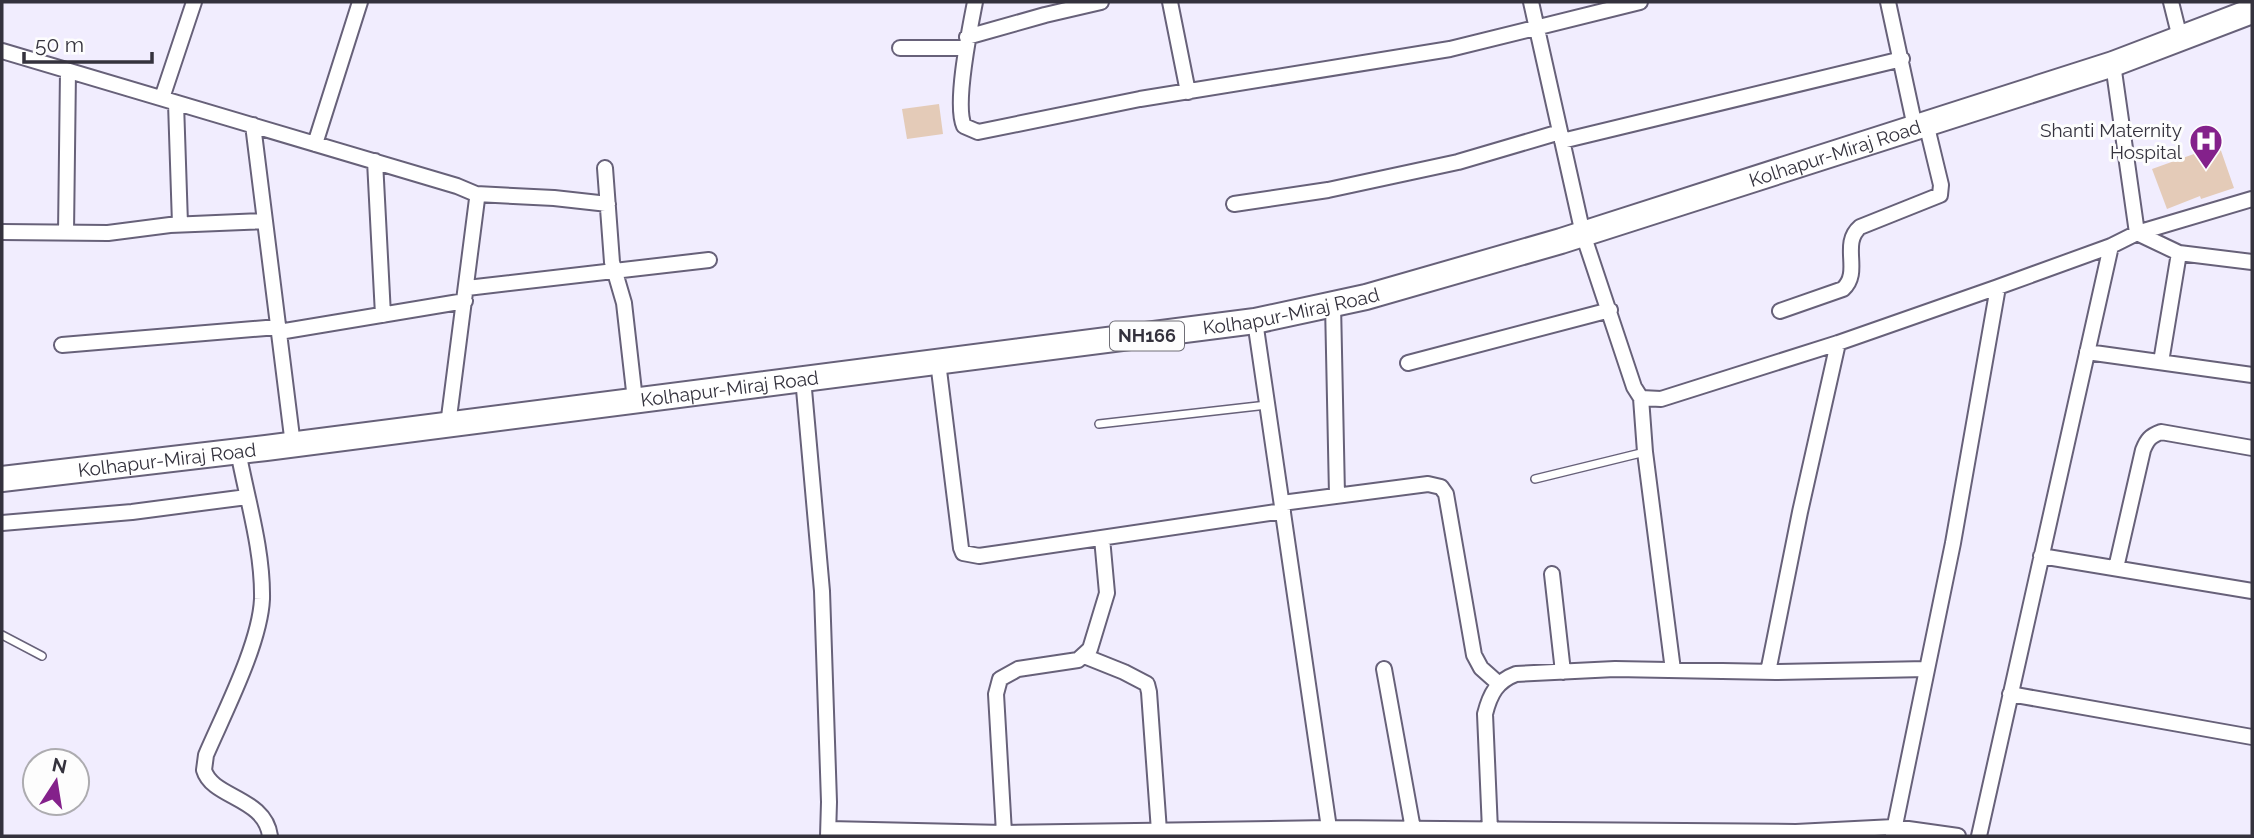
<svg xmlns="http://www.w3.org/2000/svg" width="2254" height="838" font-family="Raleway,sans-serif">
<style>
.building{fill:#e4cbb8}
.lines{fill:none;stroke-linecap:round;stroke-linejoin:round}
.lane-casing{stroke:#676179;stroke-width:10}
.street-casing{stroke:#676179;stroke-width:18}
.highway-casing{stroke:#676179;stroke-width:28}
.lane{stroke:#fff;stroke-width:7}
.street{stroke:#fff;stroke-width:14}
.highway{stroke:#fff;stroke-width:24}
.labels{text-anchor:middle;stroke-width:6;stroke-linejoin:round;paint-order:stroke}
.shield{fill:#fdfdfd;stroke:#706f77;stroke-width:2}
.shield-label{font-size:18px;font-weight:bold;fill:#34323d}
.poi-label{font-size:19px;fill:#34323d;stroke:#fdfdfd;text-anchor:end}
.street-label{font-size:19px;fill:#34323d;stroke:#fdfdfd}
</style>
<rect width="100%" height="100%" fill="#f1edfe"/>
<!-- building -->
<path class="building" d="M939,104L943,134L907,139L902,109Z
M2219,145L2234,188L2201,199L2200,196L2167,209L2152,169Z"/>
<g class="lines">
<defs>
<path id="lane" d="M1099,424L1267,405
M1535,479L1645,452
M2,635L42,656"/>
<path id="street" d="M975,2C970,28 954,104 964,126L978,132L1140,99L1450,49L1640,2
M1170,2L1188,92
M1531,2L1583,234L1634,387L1641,398L1661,399L1838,343L1998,287
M1888,2L1915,127
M2171,2L2180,38
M967,37L1045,15L1101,2
M900,48H966
M2,51L457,186L476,194L477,199L448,425
M2113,64L2137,233L2252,199
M162,98L194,2
M176,103L180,224
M253,125L293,445
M1562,141L1902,59
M315,144L360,2
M375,161L383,315
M605,168L612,262L624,303L635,400
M476,194L554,198L608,204
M1234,204L1328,190L1458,162L1560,132
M2,232L108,233L170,225L265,221
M66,233L68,71
M467,288L709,260
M1333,304L1337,495
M1780,311L1843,289C1862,272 1840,244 1860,227L1940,195L1941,185L1926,123
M1255,321L1330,835
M279,332L465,301
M62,345L278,327
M2087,352L2252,375
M938,362L961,548L963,553L979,556L1283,511
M2161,362L2179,253
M1408,363L1610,310
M803,378L822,591L829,802L828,836
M1641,398L1645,452L1673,670
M238,451C247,499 263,550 262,599C260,644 224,713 206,755L204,770C212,798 265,797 270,836
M1282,503L1428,484L1441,487L1446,494L1474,655L1481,668L1499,684
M2,523L132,512L247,497
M2041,556L2252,591
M2116,568L2143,450C2147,440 2150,436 2161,432L2252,448
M1552,574L1563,672
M1084,656L1124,672L1147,684L1149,692L1159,831
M1384,669L1413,829
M1768,672L1800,512L1838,343
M2010,694L2252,737
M829,829L1004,833L1329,828L1796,832L1894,827L1958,836
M1490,830L1485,714C1490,694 1497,681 1516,674L1615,669L1776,672L1927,669
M1004,833L996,694L1000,679L1018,669L1078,660L1090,649L1107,593L1102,538
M1893,835L1953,543L1998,287L2111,246L2137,233L2179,253L2252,262
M1979,836L2111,246"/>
<g id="highway">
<path id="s1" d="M2,479L266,448L1255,321L1366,297L1561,241L2113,64L2252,11"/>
</g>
</defs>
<!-- lane casing -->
<use href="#lane" class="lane-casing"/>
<!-- street casing -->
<use href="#street" class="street-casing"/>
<!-- highway casing -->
<use href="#highway" class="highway-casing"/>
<!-- lane -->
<use href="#lane" class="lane"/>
<!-- street -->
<use href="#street" class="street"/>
<!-- highway -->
<use href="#highway" class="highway"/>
</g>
<!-- icons -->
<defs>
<symbol id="hospital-pin" viewBox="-11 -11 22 30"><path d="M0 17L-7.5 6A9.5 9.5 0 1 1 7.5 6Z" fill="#84218b" stroke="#fdfdfd"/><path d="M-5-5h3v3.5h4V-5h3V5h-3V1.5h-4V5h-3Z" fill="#fff"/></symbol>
</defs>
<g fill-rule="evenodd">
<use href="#hospital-pin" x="2187" y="122" width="38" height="52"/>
</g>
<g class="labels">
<!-- shield labels -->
<rect class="shield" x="1110" y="321.5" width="74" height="29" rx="5"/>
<g class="shield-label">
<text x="1147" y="342">NH166</text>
</g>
<!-- poi labels -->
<g class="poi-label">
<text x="2182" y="137">Shanti Maternity<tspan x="2182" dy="22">Hospital</tspan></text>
</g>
<!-- street labels -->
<g class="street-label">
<text dy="7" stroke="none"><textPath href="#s1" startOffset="1867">Kolhapur-Miraj Road</textPath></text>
<text dy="7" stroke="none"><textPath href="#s1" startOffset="1300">Kolhapur-Miraj Road</textPath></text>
<text dy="7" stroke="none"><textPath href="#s1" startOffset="733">Kolhapur-Miraj Road</textPath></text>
<text dy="7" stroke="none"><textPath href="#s1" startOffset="166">Kolhapur-Miraj Road</textPath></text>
</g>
</g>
<!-- border -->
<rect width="2254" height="838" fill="none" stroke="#34323d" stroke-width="7"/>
<!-- north arrow -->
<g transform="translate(56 782) rotate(12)"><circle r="33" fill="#fdfdfd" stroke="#adacb0" stroke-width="2"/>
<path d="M0-5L12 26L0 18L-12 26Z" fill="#84218b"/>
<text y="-10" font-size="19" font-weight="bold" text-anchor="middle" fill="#34323d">N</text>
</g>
<!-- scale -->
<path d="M24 52v10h128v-10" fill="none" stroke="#34323d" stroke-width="3.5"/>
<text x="35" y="52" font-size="21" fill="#34323d" stroke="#fdfdfd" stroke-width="5" paint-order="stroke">50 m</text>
</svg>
